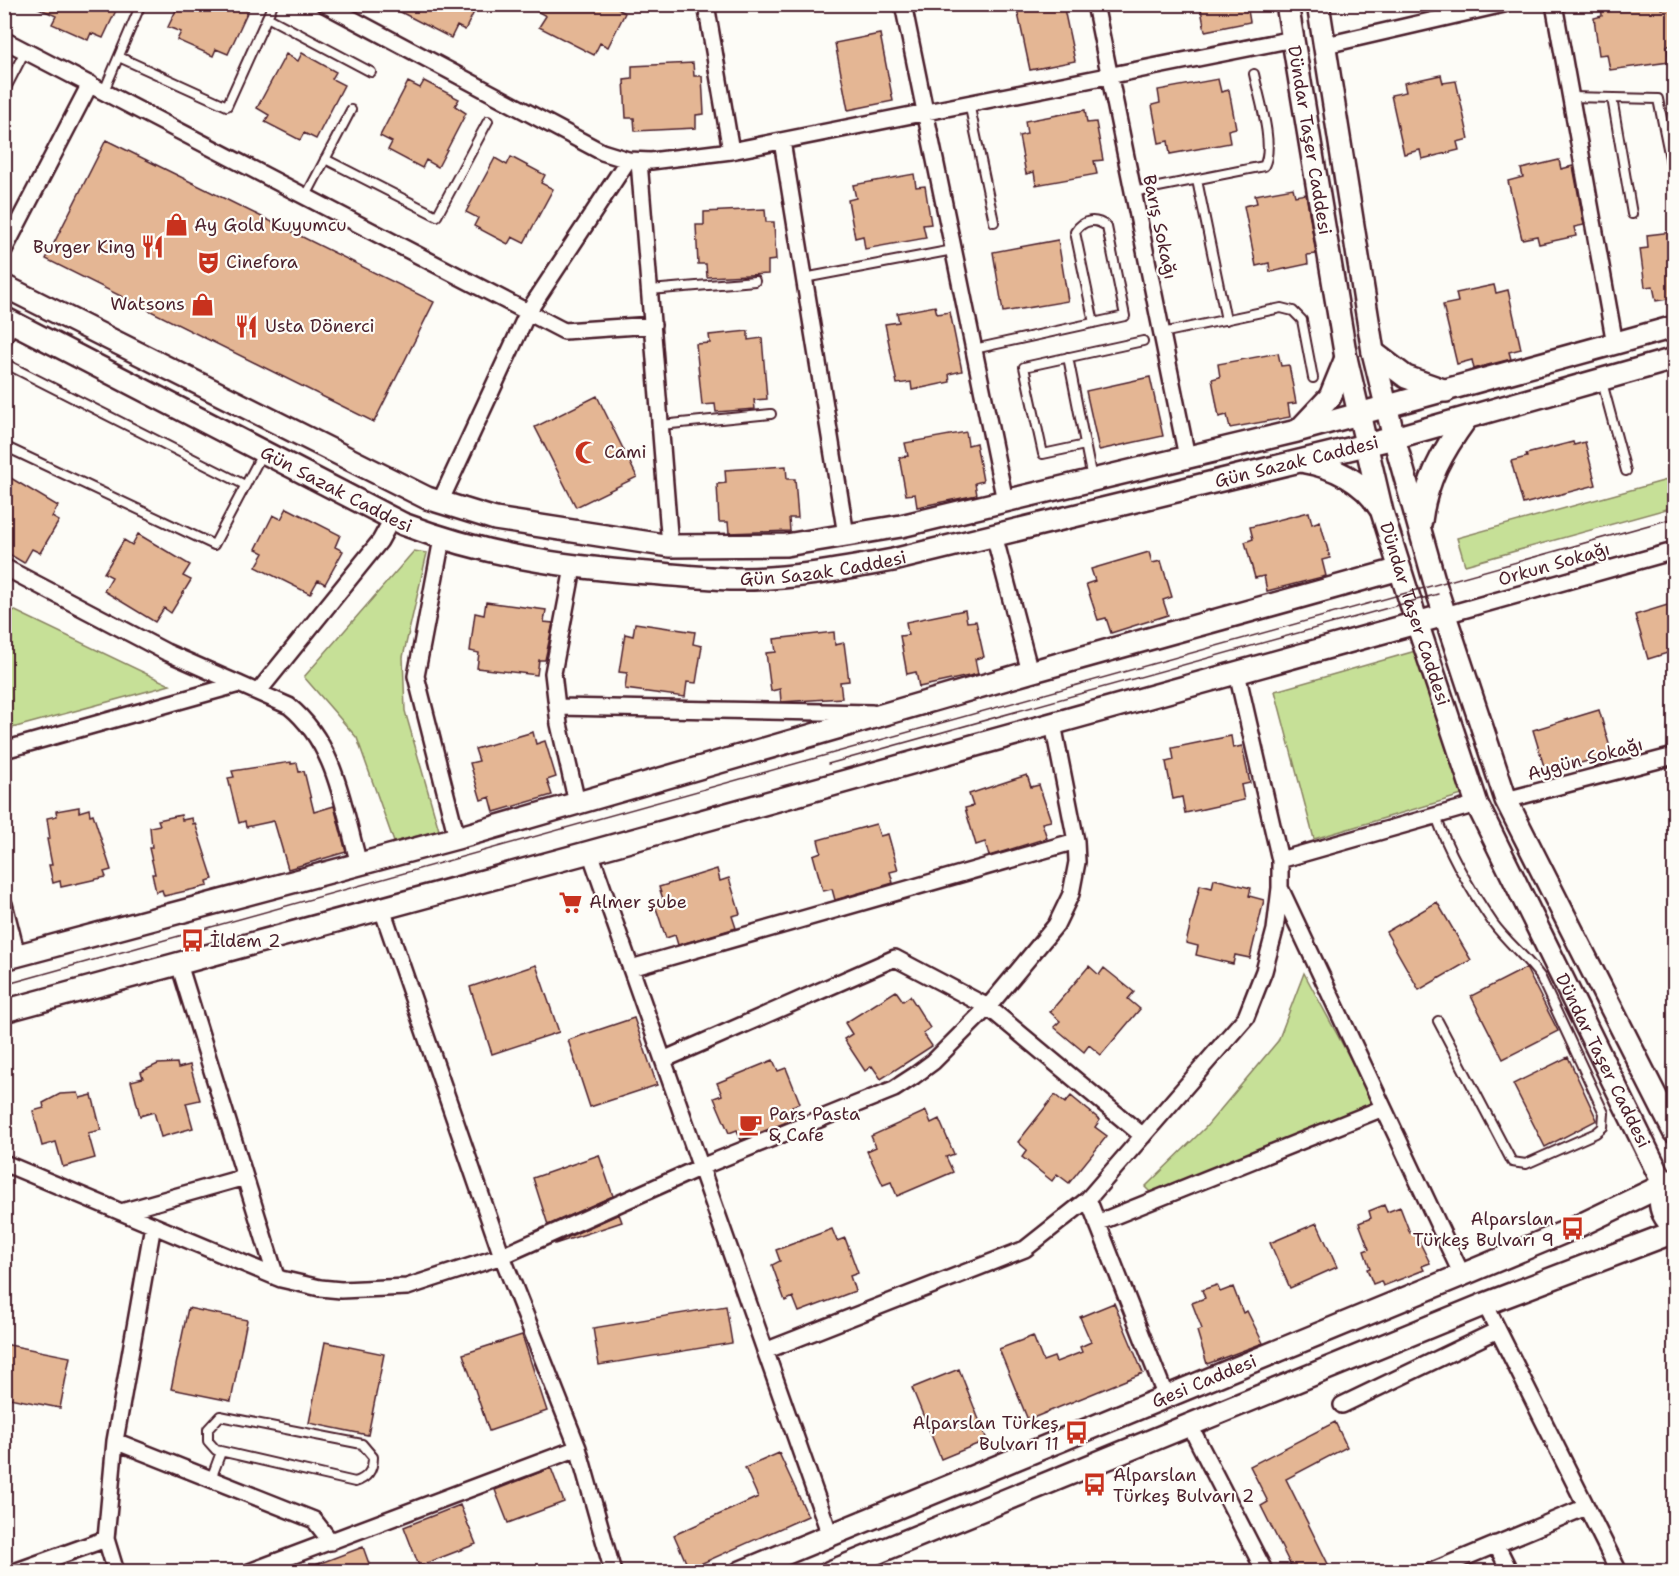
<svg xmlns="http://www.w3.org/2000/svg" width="1679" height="1576" font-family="'Shantell Sans',sans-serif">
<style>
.green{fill:#c6e097;stroke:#888061;stroke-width:1.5}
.building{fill:#e4b694;stroke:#4a1f2b;stroke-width:1.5}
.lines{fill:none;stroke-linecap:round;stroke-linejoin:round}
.lane-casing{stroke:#4a1f2b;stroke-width:12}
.street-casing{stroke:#4a1f2b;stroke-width:20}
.secondary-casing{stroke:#4a1f2b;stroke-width:26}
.lane{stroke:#fdfcf7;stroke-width:8}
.street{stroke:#fdfcf7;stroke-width:15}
.secondary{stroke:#fdfcf7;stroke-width:21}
.tram{stroke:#4a1f2b;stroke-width:1.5}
.labels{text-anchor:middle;stroke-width:4.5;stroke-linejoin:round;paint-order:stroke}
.street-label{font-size:18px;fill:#4a1f2b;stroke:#fdfcf7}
.poi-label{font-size:18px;fill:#4a1f2b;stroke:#fdfcf7;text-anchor:start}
</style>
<rect width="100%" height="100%" fill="#fdfcf7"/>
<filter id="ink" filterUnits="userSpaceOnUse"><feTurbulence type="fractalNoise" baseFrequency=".0167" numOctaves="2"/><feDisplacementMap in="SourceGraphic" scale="12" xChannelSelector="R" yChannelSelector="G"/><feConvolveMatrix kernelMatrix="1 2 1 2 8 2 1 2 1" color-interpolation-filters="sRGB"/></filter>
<g filter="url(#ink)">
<!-- green -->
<path class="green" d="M1674,478V507L1465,565L1457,538Z
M414,551L427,553L403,657L405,711L439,830L394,842L357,738L304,677Z
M4,606H5L170,685L5,730Z
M1419,650L1462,795L1314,839L1275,691Z
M1304,973L1378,1110L1152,1194L1145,1187L1205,1128L1278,1041Z"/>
<!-- building -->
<path class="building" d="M30,4H119L103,38L91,33L88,40L52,24L56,16Z
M179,4L192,10L194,4H251L228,54L216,49L213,56L177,40L181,32L168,27Z
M385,4H478L465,30L457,26L451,38Z
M524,4H620L618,9L625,13L608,47L600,43L594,55L539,27L546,16Z
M1016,4H1063L1075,61L1030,70Z
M1200,4H1247L1250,22L1205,31Z
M1601,4H1662V9L1671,7L1674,45L1667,46L1669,62L1610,70L1607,54L1599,55L1594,18L1602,16Z
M880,34L893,101L848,110L835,43Z
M302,53L336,72L332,79L344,85L316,139L304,133L300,140L265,122L269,115L257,108L286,54L298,61Z
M693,63L694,76H702L704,114L696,115V128L635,131L634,118H626L624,80L632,79V66Z
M1441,75L1443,83L1456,81L1469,139L1457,142L1459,150L1422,159L1420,150L1404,154L1391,95L1406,92L1404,83Z
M1218,79L1221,92L1229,90L1236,128L1228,130L1230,143L1170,154L1168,141L1159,143L1152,105L1160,103L1158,90Z
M424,81L459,99L455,106L466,113L438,167L426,160L422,168L388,150L392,142L380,136L408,82L420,88Z
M1085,110L1087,123L1096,122L1103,160L1094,161L1097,174L1036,185L1034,172L1026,174L1019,136L1027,134L1025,121Z
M106,140L434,302L374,422L46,259Z
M511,157L545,175L541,183L553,189L524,243L512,237L508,244L474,226L478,218L466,212L495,158L507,165Z
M1559,160L1561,169L1573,166L1584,225L1574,227L1576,236L1539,244L1537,236L1522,239L1508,181L1523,177L1521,169Z
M914,174L916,187L925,186L931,224L923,225L926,238L865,249L863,236L855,238L848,200L856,198L853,185Z
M1293,188L1295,196L1306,194L1316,254L1307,255L1308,264L1270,272L1269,263L1256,266L1244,206L1257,203L1255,195Z
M765,209L766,222H774L776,260L768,261V274L707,277L706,264H698L696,225H704V212Z
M1672,232L1674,298L1656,301L1653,286L1645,287L1640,249L1648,248L1647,235Z
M1058,240L1068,301L1003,312L993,252Z
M1494,285L1496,293L1508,290L1521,349L1509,352L1511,359L1480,367L1474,369L1472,360L1457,364L1443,305L1458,302L1456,293Z
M935,306L937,314L950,312L962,371L949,374L950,382L912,390L911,382L897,384L885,324L899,322L897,313Z
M748,331V340L762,338L767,399L754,400L755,409L716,412L715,404L702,405L696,344L710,343L709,335Z
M1278,353L1281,366L1289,365L1296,403L1288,404L1290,417L1230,428L1227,415L1219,417L1212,379L1220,377L1218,364Z
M1150,377L1163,436L1099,450L1086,391Z
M597,396L637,477L576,507L535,427Z
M966,432L968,445L976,443L983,481L975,483L977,495L917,507L915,494L906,495L899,457L908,456L905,443Z
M1573,442L1574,445L1585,442L1596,485L1523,504L1511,461L1527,457L1526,454Z
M786,466L787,479H795L798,518H789L790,531L729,533L728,522H719L717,484L726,483L725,470Z
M4,474L58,506L52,517L59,521L40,553L32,549L24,563L4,551Z
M287,508L340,535L335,547L343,551L325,584L318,580L310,594L256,567L264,553L256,549L273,515L281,519Z
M1309,512L1312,524L1320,521L1330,558L1322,560L1326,576L1267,591L1264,576L1255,578L1245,542L1253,539L1250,527Z
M138,534L190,565L183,576L191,580L171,613L164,608L155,622L104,591L112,577L104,573L124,540L132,545Z
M1149,552L1152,563L1161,561L1172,597L1163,600L1168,615L1111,633L1106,618L1098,620L1086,584L1095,581L1091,569Z
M486,602L546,610L544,622L553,623L545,660H539L537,675L477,668L479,653L470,651L475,613L484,615Z
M1674,603V651L1648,659L1635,615Z
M965,610L967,622L976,621L984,657L975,659L978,674L919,687L916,672L907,674L900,636L908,635L906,622Z
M635,623L695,632L693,644L702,646L696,683L687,682L685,697L625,689L627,673L619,672L625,634L633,636Z
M834,632L835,645L844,643L849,681L840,682L842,698L781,702L780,689L771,691L766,653L776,652L774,639Z
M1599,710L1612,754L1546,773L1533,730Z
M533,732L536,744L545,741L556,777L547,780L552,795L494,812L490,797L481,800L470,763L479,761L475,749Z
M1231,736L1233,748L1242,746L1250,783L1241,785L1244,800L1185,813L1182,797L1173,799L1166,762L1174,760L1172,748Z
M291,762V764L297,763L299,772L304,771L314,812L334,806L346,852L288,869L274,821L246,827L245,821L239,823L228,778L234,777L232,771Z
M1027,775L1031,787L1039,785L1051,821L1042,823L1047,838L989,856L985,842L976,845L965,808L973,806L969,794Z
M79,807V812L89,809L90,815L93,814L111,870L104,872L106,877L61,887L60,881L53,883L49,865H52L47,839H50L47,818L57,816L56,811Z
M181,815L182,820L192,818L193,824L195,823L213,879L207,881L208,886L164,896L162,890L156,892L152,874H155L149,848H152L150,827L160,825L158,820Z
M876,824L880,836L888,834L898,870L890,872L893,883L835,900L832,889L823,891L813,855L821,852L818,840Z
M717,869L720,881L729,878L740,914L732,916L736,928L678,945L675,935L666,938L654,902L663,899L659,887Z
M1214,879L1251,888L1249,896L1264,900L1250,958L1235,955L1233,964L1196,955L1198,946L1186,943L1200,885L1212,888Z
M1437,902L1471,960L1419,990L1386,932Z
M536,965L559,1032L492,1054L470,987Z
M1089,966L1099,975L1104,968L1134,992L1128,999L1140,1009L1101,1055L1089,1045L1084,1052L1054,1027L1060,1021L1050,1012Z
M1526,968L1558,1031L1503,1059L1471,996Z
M896,991L903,1001L910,996L930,1028L923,1033L932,1046L881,1079L872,1066L865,1071L844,1039L852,1034L845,1023Z
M634,1018L657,1085L590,1107L568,1040Z
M1568,1057L1597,1120L1545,1147L1513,1084Z
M773,1060L778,1071L786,1068L800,1103L792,1106L797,1118L741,1140L737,1130L729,1133L714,1098L722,1095L717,1083Z
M177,1063L178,1068L190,1065L200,1100L186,1103L193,1128L161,1137L154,1112L140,1116L131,1081L143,1078L141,1072L158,1064Z
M78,1093L80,1098L92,1095L101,1130L88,1133L95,1158L63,1167L56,1142L42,1146L33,1111L44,1108L43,1103L60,1094Z
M1055,1095L1065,1103L1071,1096L1100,1120L1095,1127L1107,1136L1069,1183L1057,1174L1052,1181L1022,1157L1027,1150L1018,1142Z
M926,1111L931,1123L939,1119L954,1154L946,1157L953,1172L897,1196L891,1182L883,1185L867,1151L876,1147L871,1136Z
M599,1155L613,1196L548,1225L533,1178Z
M1384,1205L1387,1212L1400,1207L1410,1233L1414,1231L1430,1263L1422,1266L1424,1270L1383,1286L1381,1281L1373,1284L1367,1269L1370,1268L1364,1251L1369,1249L1359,1223L1371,1218L1369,1211Z
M619,1214L622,1222L555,1244V1243Z
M1317,1223L1337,1267L1290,1288L1270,1243Z
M832,1229L837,1241L845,1238L858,1273L850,1276L855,1291L799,1312L793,1297L785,1301L772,1265L780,1261L776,1250Z
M1217,1285L1220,1292L1233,1287L1243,1313L1247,1311L1263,1343L1207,1364L1197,1331L1202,1329L1192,1303L1205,1298L1202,1290Z
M1114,1303L1143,1373L1028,1420L999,1349L1033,1336L1043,1361L1054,1357L1056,1362L1082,1352L1080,1347L1091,1342L1080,1317Z
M726,1306L732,1343L599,1365L593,1328Z
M188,1308L247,1320L231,1401L171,1389Z
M522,1335L547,1411L489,1431L463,1354Z
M325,1342L384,1354L368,1435L309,1423Z
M4,1344L70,1357L60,1408L4,1397Z
M959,1369L987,1440L941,1459L912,1388Z
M1335,1422L1347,1447L1286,1479L1332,1572H1294L1261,1506L1268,1502L1250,1466Z
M779,1453L808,1516L689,1569L674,1535L758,1497L745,1468Z
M551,1468L564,1502L508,1523L495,1490Z
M460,1505L476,1544L419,1566L404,1527Z
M363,1547L372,1572H302V1570Z"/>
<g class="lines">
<defs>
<path id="lane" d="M267,17L371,72
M119,57L227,106L273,4
M104,91L141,4
M4,92L25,51
M1570,97L1658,99L1674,178
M1612,98L1632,214
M969,103L994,222
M325,159L437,216L488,121
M1197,180L1226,320
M1133,192L1264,166C1275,146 1259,97 1254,74
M306,196L351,110
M804,278L953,250
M650,290L755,281
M1162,333L1281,308L1293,311L1302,320L1313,378
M4,347L14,324
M974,349L1125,316L1107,227C1096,218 1083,219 1075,232L1094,323
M1068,357L1092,479
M4,363L245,485
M1602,382L1626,471
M661,425L771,414
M1085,445L1043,454L1024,367L1143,341
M4,446L214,545L262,454
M1436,816C1449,853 1471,891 1493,923C1507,942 1526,957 1540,976L1604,1113L1603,1127L1596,1133L1526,1164L1512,1162L1438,1021
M220,1416L362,1444L373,1457C373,1470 368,1478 355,1482L216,1450L208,1441V1429Z
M211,1479L221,1452"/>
<path id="street" d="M324,4L602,152L628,160L651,161L731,151L1293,39
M706,4L731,151
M903,4L1005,501
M1095,4L1187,457
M1554,4L1615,344
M4,40L564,331L653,325
M1326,45L1504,4
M782,141L846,535
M639,161L670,546
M4,250L90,84
M440,502L528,312L628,160
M994,535L1030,672
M442,539L416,676L457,838
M4,567L166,652L289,706C337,745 343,808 359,864
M573,568L553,673L559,724L577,803
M1445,615L1674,551
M258,692L380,541L392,519
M557,707L872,713
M4,750L239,684
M1506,800L1674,756
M590,852L830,1535
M1280,860L1477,804
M1281,890L1462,1275
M4,904L17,955
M382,909L502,1256L578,1448L613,1572
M179,964L276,1277
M631,968L1076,841
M663,1060L895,958L988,1007L1143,1136
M4,1163L281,1279L320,1288L341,1290L407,1287L502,1256L701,1167L894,1089L914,1076L933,1062L988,1007L1056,925L1071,894L1077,862L1076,841L1053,724
M1088,1199L1166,1397
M121,1212L245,1177
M1097,1223L1383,1108
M1485,1304L1619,1572
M765,1351L1025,1249L1088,1199L1246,1017L1264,971L1275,930L1280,888V860L1237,673
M1342,1405L1498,1330
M1189,1424L1265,1572
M115,1441L314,1520L331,1542
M106,1539L115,1441L153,1225
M1496,1544L1510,1572
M14,1572L106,1539L116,1572
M249,1572L578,1448
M1430,1572L1586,1507"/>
<g id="secondary">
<path id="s1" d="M1287,4L1346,358L1382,512L1417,623L1477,804L1664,1185"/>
<path d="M1318,4L1373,352L1394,438L1438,594L1506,800L1674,1132"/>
<path d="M4,286L427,498L495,519L670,546L786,545L901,526L1297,431L1674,327"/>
<path id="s2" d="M4,318L403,524C485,555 561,567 648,573C675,575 703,578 730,579C785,580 840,570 893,560L1394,438L1674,359"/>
<path d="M1373,352L1406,377L1446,391"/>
<path d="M1300,429L1330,397L1346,358"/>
<path d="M1305,462C1334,467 1363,481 1379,507"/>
<path d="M1421,521C1426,481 1442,452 1466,419"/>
<path d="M4,959L457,838L1030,672L1400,569"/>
<path d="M4,1011L590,852L1445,615"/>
<path d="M1664,1185C1657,1202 1660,1215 1674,1227"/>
<path id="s3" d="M741,1572L1462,1275L1572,1229L1674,1180"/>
<path d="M830,1572L1485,1304L1674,1232"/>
</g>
</defs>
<!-- lane casing -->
<use href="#lane" class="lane-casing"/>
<!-- street casing -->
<use href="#street" class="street-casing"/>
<!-- secondary casing -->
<use href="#secondary" class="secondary-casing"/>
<!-- lane -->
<use href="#lane" class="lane"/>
<!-- street -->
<use href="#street" class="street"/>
<!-- secondary -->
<use href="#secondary" class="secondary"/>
<!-- tram -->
<path class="tram" d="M828,764L1438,594
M4,985L1674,518"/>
</g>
</g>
<!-- icons -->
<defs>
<symbol id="shop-bare" viewBox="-9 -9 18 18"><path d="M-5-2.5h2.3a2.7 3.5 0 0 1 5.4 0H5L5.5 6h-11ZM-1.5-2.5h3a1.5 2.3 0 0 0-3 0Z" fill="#c8321e" stroke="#fdfcf7" stroke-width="2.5" paint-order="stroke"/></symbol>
<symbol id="restaurant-bare" viewBox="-9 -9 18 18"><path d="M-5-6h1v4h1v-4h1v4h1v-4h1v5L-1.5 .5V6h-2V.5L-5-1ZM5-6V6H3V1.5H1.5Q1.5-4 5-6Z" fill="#c8321e" stroke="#fdfcf7" stroke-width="2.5" paint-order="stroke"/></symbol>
<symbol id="theatre-bare" viewBox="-9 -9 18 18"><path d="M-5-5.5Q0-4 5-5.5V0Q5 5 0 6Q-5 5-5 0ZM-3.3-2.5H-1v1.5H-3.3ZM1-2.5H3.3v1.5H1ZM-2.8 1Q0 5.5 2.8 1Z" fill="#c8321e" stroke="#fdfcf7" stroke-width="2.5" paint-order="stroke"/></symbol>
<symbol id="mosque-bare" viewBox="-9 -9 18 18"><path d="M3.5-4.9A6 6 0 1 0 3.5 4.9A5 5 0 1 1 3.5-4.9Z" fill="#c8321e" stroke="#fdfcf7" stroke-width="2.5" paint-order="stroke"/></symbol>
<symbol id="supermarket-bare" viewBox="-9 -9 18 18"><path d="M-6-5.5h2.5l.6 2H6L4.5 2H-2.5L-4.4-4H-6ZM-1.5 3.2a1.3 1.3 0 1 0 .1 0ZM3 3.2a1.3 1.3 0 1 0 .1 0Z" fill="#c8321e" stroke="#fdfcf7" stroke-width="2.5" paint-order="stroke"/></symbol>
<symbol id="bus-bare" viewBox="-9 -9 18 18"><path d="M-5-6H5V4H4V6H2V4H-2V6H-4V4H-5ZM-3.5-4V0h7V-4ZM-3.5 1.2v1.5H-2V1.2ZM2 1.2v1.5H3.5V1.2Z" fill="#c8321e" stroke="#fdfcf7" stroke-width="2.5" paint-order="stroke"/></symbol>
<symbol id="cafe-bare" viewBox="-9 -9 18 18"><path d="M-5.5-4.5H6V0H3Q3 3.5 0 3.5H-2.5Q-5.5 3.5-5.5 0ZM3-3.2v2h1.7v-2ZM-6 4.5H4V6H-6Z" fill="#c8321e" stroke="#fdfcf7" stroke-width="2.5" paint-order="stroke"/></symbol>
</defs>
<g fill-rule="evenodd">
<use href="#shop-bare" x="160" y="208" width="33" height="33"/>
<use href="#restaurant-bare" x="136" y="230" width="33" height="33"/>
<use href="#theatre-bare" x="192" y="246" width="33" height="33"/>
<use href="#shop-bare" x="186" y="288" width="33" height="33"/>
<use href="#restaurant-bare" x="230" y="310" width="33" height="33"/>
<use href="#mosque-bare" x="570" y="436" width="33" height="33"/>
<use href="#supermarket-bare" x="554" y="886" width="33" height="33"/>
<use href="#bus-bare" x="176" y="924" width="33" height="33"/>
<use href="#cafe-bare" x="734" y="1108" width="33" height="33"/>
<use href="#bus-bare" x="1556" y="1212" width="33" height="33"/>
<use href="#bus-bare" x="1060" y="1416" width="33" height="33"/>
<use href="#bus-bare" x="1078" y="1468" width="33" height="33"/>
</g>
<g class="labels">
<!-- street labels -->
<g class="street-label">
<text dy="6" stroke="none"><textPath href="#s1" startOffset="138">Dündar Taşer Caddesi</textPath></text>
<text transform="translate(1160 227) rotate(78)" y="6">Barış Sokağı</text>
<text dy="6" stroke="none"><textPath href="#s2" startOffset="1362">Gün Sazak Caddesi</textPath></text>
<text dy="6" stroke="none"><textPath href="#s2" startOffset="374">Gün Sazak Caddesi</textPath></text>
<text transform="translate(1554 564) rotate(-16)" y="6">Orkun Sokağı</text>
<text dy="6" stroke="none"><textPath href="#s2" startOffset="876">Gün Sazak Caddesi</textPath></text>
<text dy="6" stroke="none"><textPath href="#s1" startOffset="624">Dündar Taşer Caddesi</textPath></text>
<text transform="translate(1585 759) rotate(-15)" y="6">Aygün Sokağı</text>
<text dy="6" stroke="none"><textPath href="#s1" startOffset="1110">Dündar Taşer Caddesi</textPath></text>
<text dy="6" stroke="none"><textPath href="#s3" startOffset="501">Gesi Caddesi</textPath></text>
</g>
<!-- poi labels -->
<g class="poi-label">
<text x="194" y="231">Ay Gold Kuyumcu</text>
<text x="135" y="253" text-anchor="end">Burger King</text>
<text x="226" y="268">Cinefora</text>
<text x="185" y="310" text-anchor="end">Watsons</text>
<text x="265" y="332">Usta Dönerci</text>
<text x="604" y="458">Cami</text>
<text x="589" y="908">Almer şube</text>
<text x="210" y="947">İldem 2</text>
<text x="769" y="1120">Pars Pasta<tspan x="769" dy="21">&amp; Cafe</tspan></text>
<text x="1554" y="1225" text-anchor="end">Alparslan<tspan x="1554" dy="21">Türkeş Bulvarı 9</tspan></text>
<text x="1059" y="1429" text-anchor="end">Alparslan Türkeş<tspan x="1059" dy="21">Bulvarı 11</tspan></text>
<text x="1113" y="1481">Alparslan<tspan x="1113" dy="21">Türkeş Bulvarı 2</tspan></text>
</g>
</g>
<!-- margin -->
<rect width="1679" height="1576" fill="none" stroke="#fdfcf7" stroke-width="24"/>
<rect x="12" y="12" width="1655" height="1552" fill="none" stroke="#4a1f2b" stroke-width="2" filter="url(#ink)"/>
</svg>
